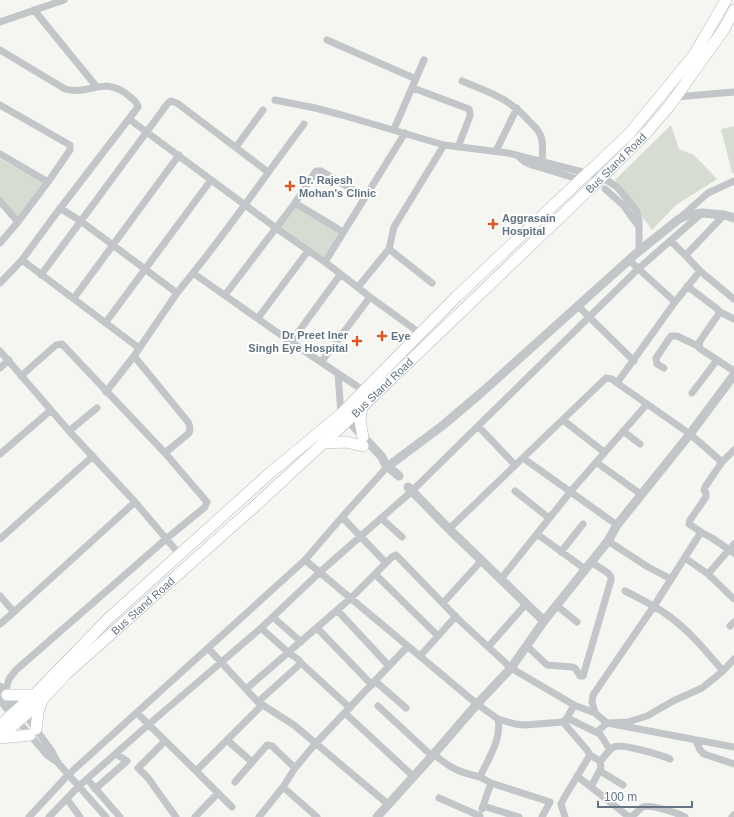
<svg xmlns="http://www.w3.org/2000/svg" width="734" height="817" font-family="Helvetica,sans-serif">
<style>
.green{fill:#d6dcd2}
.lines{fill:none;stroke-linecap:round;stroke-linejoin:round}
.primary-casing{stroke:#b5b9bd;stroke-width:12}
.minor{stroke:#c2c6c9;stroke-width:7}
.tertiary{stroke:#c2c6c9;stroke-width:9}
.primary{stroke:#fff;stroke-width:11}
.poi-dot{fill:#df5927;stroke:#fff;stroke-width:1.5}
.labels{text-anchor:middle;stroke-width:4;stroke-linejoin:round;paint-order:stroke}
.street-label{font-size:11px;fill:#647482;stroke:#fff}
.poi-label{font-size:11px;font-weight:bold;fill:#647482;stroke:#fff;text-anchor:start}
</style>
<rect width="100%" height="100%" fill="#f5f5f1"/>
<!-- green -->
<path class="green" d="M671,125L679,149L694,155L717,179L676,205L652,230L615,180Z
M734,126V173H732L721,129Z
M0,159L44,183L18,218L0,197Z
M296,205L340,231L324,257L281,227Z"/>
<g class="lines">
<defs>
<g id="primary">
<path d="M362,407L360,421L363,437"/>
<path d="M324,443L346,442L363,446"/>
<path d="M7,695H33"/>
<path d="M0,725L37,692L109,618L270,473L341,414L456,297L629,134L694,55L726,0"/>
<path d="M36,729L38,712L42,700"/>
<path id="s1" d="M0,737L42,700L66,674L254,507L344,424L602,177L647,132L670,105L724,29L734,10"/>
<path d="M0,738L30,735"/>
</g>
</defs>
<!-- primary casing -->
<use href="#primary" class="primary-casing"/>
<!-- minor -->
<path class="minor" d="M34,10L96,86
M0,22L64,0
M327,40L416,79
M0,50L65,89C90,96 102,75 128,95C132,99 137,101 138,107L52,219L22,260L0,283
M462,81C491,93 509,98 530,122C534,126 540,131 541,137C544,144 542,154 542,162
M413,88L469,109L470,113V116L458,147
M675,97L734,92
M275,100L315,108L342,115L444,145L508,153L602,177L617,187L636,210L639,220V251
M0,105L70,145V150L48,182L18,222
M129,119L276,228L325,262L370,297L421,334
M394,129L424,60
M236,147L263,110
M496,151L517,108
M0,154L48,182
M519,157L525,162L532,165L578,179
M605,189L623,205L639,227
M0,201L18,222L0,243
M295,203L343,232
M60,208L82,222L177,293L193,273L291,342L364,391
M724,215L686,255L687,257L700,271L734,299
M682,216L708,193L734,181
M671,241L687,257
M389,249L432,283
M22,260L139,348
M630,261L675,302
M325,262L405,133
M700,271L675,302L617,383L690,434L722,462
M193,273C232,225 267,173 304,124
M41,275L168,103L171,101L177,103L268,172
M687,286L716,308L720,312L700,341L699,348L734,371
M358,287L389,249L394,227L444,145
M225,295L295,203L316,171H321L365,197
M74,298L179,155
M578,306L634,361
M720,312L734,319
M258,318L308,251
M106,322L211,180
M291,342L340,275
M0,351L69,431L135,502L180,555
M134,356L188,422C190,426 191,429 189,433L165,453
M322,361L370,297
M0,368L9,360
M664,368L657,364L656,358L671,336H677L698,346
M338,374L341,414
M106,392L134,356L177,293
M692,393L717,360
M563,420L604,452
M478,426L638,269L702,213
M69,431L97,408
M623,431L640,444
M0,454L51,410
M523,458L617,525
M596,462L642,495
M515,491L549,518
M342,517L386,563
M381,518L402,537
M449,529L606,378L612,379L617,383
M701,532L712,538L734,553
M537,534L585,569
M0,539L93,456
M608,541L648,567L671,579
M561,552L583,524
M685,558L708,574L734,599
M305,560L477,704L498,719C502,739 488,759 480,777L491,783L550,802L542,817
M375,574L438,636
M708,574L734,544
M501,579L571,491L647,404
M625,591C639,598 653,605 666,614C688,629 705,650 723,671
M0,596L14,612L135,502
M443,603L482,560
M556,605L577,622
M337,610L389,666
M273,617L301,642
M0,624L14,612
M730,626L734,622
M317,628L372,685
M527,646L547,665L572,667L575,668L580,676H583L611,580V577L608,573L591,562
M488,647L526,604
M208,648L258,702L294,725L389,805
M420,656L456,616
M300,662L350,708
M375,681L406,708
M246,689L351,598L392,557L396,555L459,620L511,668L574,705L595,713L607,723L734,747
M5,692L9,679L16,670L166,539L205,507L207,502L165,453L62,344L56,345L21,376
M258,702L300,664L299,660L289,653L261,628
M378,706L432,756
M137,713L196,771
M345,713L414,777
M595,713L592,702L593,695L654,606L701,532L689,524L690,520L706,497V493L704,490L705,487L722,462L734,450
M25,714L51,750L58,763L106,817
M567,718L600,734L610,750
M498,719L515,724L525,725L563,722
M18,721L47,755L56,761
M597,732L607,723L628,722L647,716L673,701L702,688L723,671L734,659
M227,740L252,762
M165,741L138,768L148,778L176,817
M696,741L700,750L704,754L734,764
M434,754C451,769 459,772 480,777
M590,755L600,761C605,757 608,750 614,747C621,743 661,755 670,759
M600,771L623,785
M577,776L629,817
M87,779L120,817
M235,782L267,745L272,746L295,768
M591,787L601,768L600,761
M95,789L127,761L116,754
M439,798L480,816
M67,799L80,817
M483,806L519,817
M232,807L196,771L262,705
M482,809L491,783
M29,817L69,774L305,560L342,517L387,467
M49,817L79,786L148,725L261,628L320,572L412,491L478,426L515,465
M195,817L218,793
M259,817L283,787
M317,817L283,787L295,768L316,743L408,646
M565,817L561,804L564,798L590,755L587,750L563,722L567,718L574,705
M630,817C636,815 638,809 643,807C651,804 677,813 685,817
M732,817L734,815"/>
<!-- tertiary -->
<path class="tertiary" d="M346,415L348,420L382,457L385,464L399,476
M387,467L442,426L481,393L639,251L679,219L688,215L702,213L724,215L734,218
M408,487L449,529L544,621
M0,687L24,713
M0,699L16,718
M377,817L433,755L477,704L511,668L544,621L608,541L617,525L690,434L734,375"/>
<!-- primary -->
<use href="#primary" class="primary"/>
</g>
<!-- markers -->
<g class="poi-dot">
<path d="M288 180h4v4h4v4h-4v4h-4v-4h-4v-4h4z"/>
<path d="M491 218h4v4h4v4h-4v4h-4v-4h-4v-4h4z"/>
<path d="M380 330h4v4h4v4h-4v4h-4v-4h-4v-4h4z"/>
<path d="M355 335h4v4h4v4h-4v4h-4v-4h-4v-4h4z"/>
</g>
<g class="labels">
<!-- street labels -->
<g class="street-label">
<text dy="4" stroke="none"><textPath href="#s1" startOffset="842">Bus Stand Road</textPath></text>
<text dy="4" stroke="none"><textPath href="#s1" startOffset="518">Bus Stand Road</textPath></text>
<text dy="4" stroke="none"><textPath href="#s1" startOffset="194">Bus Stand Road</textPath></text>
</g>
<!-- poi labels -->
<g class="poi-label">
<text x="299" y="184">Dr. Rajesh<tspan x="299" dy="13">Mohan's Clinic</tspan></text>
<text x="502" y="222">Aggrasain<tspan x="502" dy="13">Hospital</tspan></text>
<text x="348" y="339" text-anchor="end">Dr Preet Iner<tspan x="348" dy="13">Singh Eye Hospital</tspan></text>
<text x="391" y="340">Eye</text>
</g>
</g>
<!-- scale -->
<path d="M598 801v6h94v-6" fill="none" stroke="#647482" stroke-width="2"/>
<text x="604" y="801" font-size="12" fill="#647482" stroke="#ffffff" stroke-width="3" paint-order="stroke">100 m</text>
</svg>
